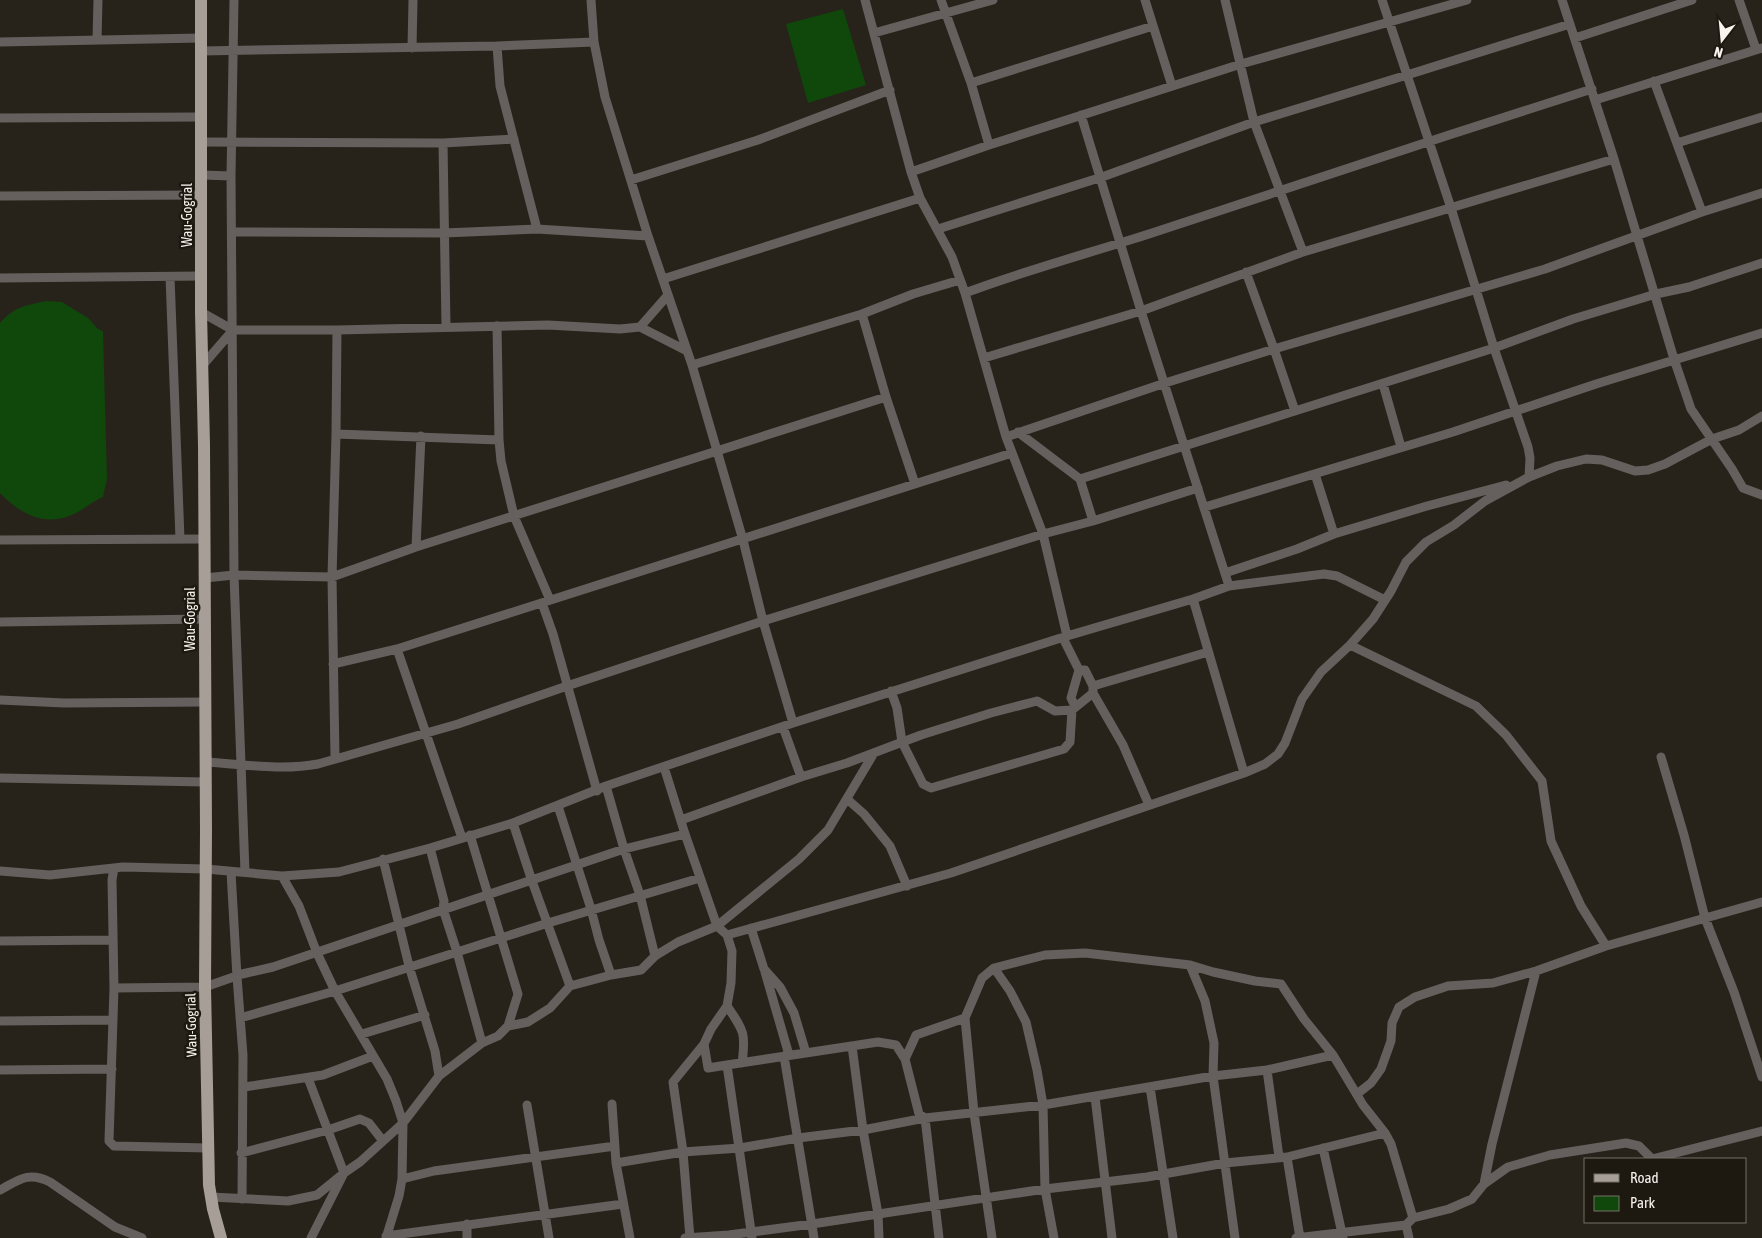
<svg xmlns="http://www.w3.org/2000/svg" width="1762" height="1238" font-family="'Asap Condensed',sans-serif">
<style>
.green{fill:#10470b}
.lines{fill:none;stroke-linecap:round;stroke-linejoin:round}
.street{stroke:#65605d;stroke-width:9}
.primary{stroke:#a79e97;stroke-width:12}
.labels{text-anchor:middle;stroke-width:5;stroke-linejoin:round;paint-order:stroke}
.street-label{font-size:14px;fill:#f7f4ee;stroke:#1d1911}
</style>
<rect width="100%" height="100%" fill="#27231a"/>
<!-- green -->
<path class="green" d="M843,9L866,85L808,103L786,24Z
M46,301L62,302L88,318L98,329L103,331L107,479L103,497C93,501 86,508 76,513C47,528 21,515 0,493V323C14,307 26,305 46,301Z"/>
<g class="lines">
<!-- street -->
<path class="street" d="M234,0L231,176L234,575L245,872
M591,0L594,42L605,97L648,236L692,365L743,540L763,621L793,723
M865,0L911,172L920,198L952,257L965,293L1006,437L1043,534L1067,636
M941,0L971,83L989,145
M1145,0L1172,86
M1225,0L1254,122L1303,252
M1382,0L1407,75L1570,24
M1562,0L1614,159L1674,359L1691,409L1732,469L1743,488L1762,495
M1739,0L1756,49
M874,33L993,0
M1575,38L1692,0
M97,40L98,0
M0,42L201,38
M497,46L500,86L537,229
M412,48L413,0
M201,51L497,46L594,42
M1654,81L1702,212
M971,83L1153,26
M1595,100L1762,48
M1081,115L1141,311L1229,586
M0,118L201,117
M202,142L443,143L514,139
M443,143L446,327
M1677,143L1762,117
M911,172L989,145L1241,64L1467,0
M202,175L231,176
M631,180L758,140L890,90
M0,196L202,195
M938,229L1102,177L1254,122L1407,75L1451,208L1494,348L1528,447L1530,458L1529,477
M232,232L444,233L537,229L648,236
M1246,272L1274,349L1295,411
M170,277L180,539
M0,278L202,276
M663,279L920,198
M965,293C1026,270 1090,253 1152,233C1298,184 1445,136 1592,89
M201,312L233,330H337L548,325L620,329L640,327L687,351
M862,314L886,397L915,484
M497,326L499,440L501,461L514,516L550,600
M640,327L668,295
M984,358L1141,311L1303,252L1614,159
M692,365L862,314L913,294L960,280
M202,366L233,330
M1383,384L1401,447
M1018,432L1080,479
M336,434L499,440
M1006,437L1165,383L1274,349L1545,269L1702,212L1762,193
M1205,507L1453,432L1596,384L1762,333
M1093,521L1080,479L1494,348L1573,319L1656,294L1689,287L1762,263
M1334,534L1427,506L1506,485
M0,540L205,539
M416,547L421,436
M1225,573L1297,549L1334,534L1315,474
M205,578L234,575L332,577L416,547L886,397
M1193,599L1244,773
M542,603L553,634L597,791
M0,622L204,619
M1063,638L1079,670L1071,698L1075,706
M1350,645L1476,706L1506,735L1542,781L1551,841L1581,906L1606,946
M397,649L462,838
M333,664L397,649L1012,453
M1079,670H1085L1093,686V693L1123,745L1149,805
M1093,686L1208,652
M891,691L897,708L902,742L923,784L931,788L1064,749L1070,742L1072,710L1093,693
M0,700L64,703L205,702
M783,727L801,777
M1661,757L1684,835L1705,918L1734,992L1762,1077
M335,758L332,577L336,434L337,330
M205,762C242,764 281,771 318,764L458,724L567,686L763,621L1043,534L1093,521L1198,488
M664,767L685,834L717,926L727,935L951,873L1244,773L1265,764L1278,754L1285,743L1302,699L1321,672L1350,645L1373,619L1391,591L1406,562L1426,542L1454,525L1485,501L1529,477L1557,466L1586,459L1602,460L1635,471L1648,470L1665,464L1712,439L1739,430L1762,416
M0,778L205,782
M606,786L624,849L640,895L655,956
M847,799L864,814L890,846L907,886
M558,806L591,909L599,940L611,975
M681,820L801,777L847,763L921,735L991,713L1037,701L1055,711L1072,710
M513,823L532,881L570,986
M470,835L518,994L508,1026
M430,848L444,901L443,909L457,952L482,1043
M383,859L409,966L435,1051L439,1076
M114,868L112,880L114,988L109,1141L114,1146L208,1148
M0,871L50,875L123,867L206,869L282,876L339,872L430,848L513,823L606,786L793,723L1067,636L1193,599L1229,586L1324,574L1337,576L1385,600
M231,872L237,977L243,1055L242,1199
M282,876L299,906L317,953L335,991L387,1079L396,1101L403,1123L402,1179L399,1196L386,1238
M751,928L764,969L780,987L794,1013L806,1053
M727,935L732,951L731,983L727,1006L711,1029L704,1044L708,1068L727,1065L752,1238
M0,941L112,940
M1190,965L1205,1001L1214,1043L1213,1076L1235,1238
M994,968L1010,991L1026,1022L1037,1070L1043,1105L1045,1189L1054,1238
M765,972L789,1055
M114,988L205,987L242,974L273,967L624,849L685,834
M727,1006C744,1031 746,1033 742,1063
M240,1018L335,991L548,923L700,878
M0,1021L113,1020
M362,1034L425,1015
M852,1046L863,1130L878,1214L879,1238
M784,1056L814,1238
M905,1059L919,1114L925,1118L939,1238
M727,1065L878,1042L896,1045L905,1059L916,1035L965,1018
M0,1070L112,1069
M1267,1070L1279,1157
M244,1087L323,1075L373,1056
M1150,1087L1173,1238
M1357,1094L1371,1083L1381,1069L1391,1041L1392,1023L1399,1007L1415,997L1448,986L1493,983L1536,971L1606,946L1762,902
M1095,1097L1112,1238
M612,1104L616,1163L630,1238
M527,1105L549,1238
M1323,1148L1343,1238
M241,1153L328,1130L360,1119L369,1123L383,1141
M1287,1157L1300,1238
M616,1163L683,1152L740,1148L798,1138L863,1130L925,1118L1043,1105L1213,1076L1267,1070L1333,1055
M402,1179L434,1171L615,1146
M1484,1184L1492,1144L1536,971
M0,1190C19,1180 28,1171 50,1182L115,1227L142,1238
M211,1197L288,1201L317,1195L344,1173L308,1078
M1413,1218L1449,1209L1472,1199L1484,1184L1508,1167L1550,1155L1626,1143L1639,1146L1652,1159L1762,1131
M467,1224V1238
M386,1236L623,1204
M311,1238L344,1173L360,1162L403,1123L439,1076L482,1043L498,1036L508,1026L528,1022L550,1008L570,986L611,975L641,970L655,956L678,942L717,926L799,859L828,830L874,753
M685,1238L729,1235L812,1224L1045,1189L1147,1177L1225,1163L1287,1157L1385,1133
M690,1238L683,1152L673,1082L704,1044
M992,1238L974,1113L965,1018L982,978L994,968L1045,955L1085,953L1190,965L1213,972L1255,981L1281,984L1304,1019L1333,1055L1363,1105L1385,1133L1391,1144L1413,1218L1406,1225L1409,1238
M1296,1238L1406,1225"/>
<!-- primary -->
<path class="primary" d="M201,0V312L204,445L206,830L205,987L209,1185L213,1209L221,1238"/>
</g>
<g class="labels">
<!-- street labels -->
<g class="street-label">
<text transform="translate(187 215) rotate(-90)" y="5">Wau-Gogrial</text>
<text transform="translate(190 619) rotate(-90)" y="5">Wau-Gogrial</text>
<text transform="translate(191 1025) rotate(-91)" y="5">Wau-Gogrial</text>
</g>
</g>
<!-- legend -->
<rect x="1584" y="1158" width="162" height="65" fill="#1d1911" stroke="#747169"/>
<rect x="1594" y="1174" width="25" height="8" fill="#a79e97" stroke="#747169"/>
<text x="1630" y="1183" font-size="15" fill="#f7f4ee">Road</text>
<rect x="1594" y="1196" width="25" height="15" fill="#10470b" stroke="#747169"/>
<text x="1630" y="1208" font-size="15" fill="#f7f4ee">Park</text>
<!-- north arrow -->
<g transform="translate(1722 40) rotate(196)" stroke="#1d1911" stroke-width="4" paint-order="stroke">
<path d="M0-4L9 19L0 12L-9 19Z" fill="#f7f4ee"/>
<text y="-8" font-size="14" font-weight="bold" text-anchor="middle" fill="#f7f4ee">N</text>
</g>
</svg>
